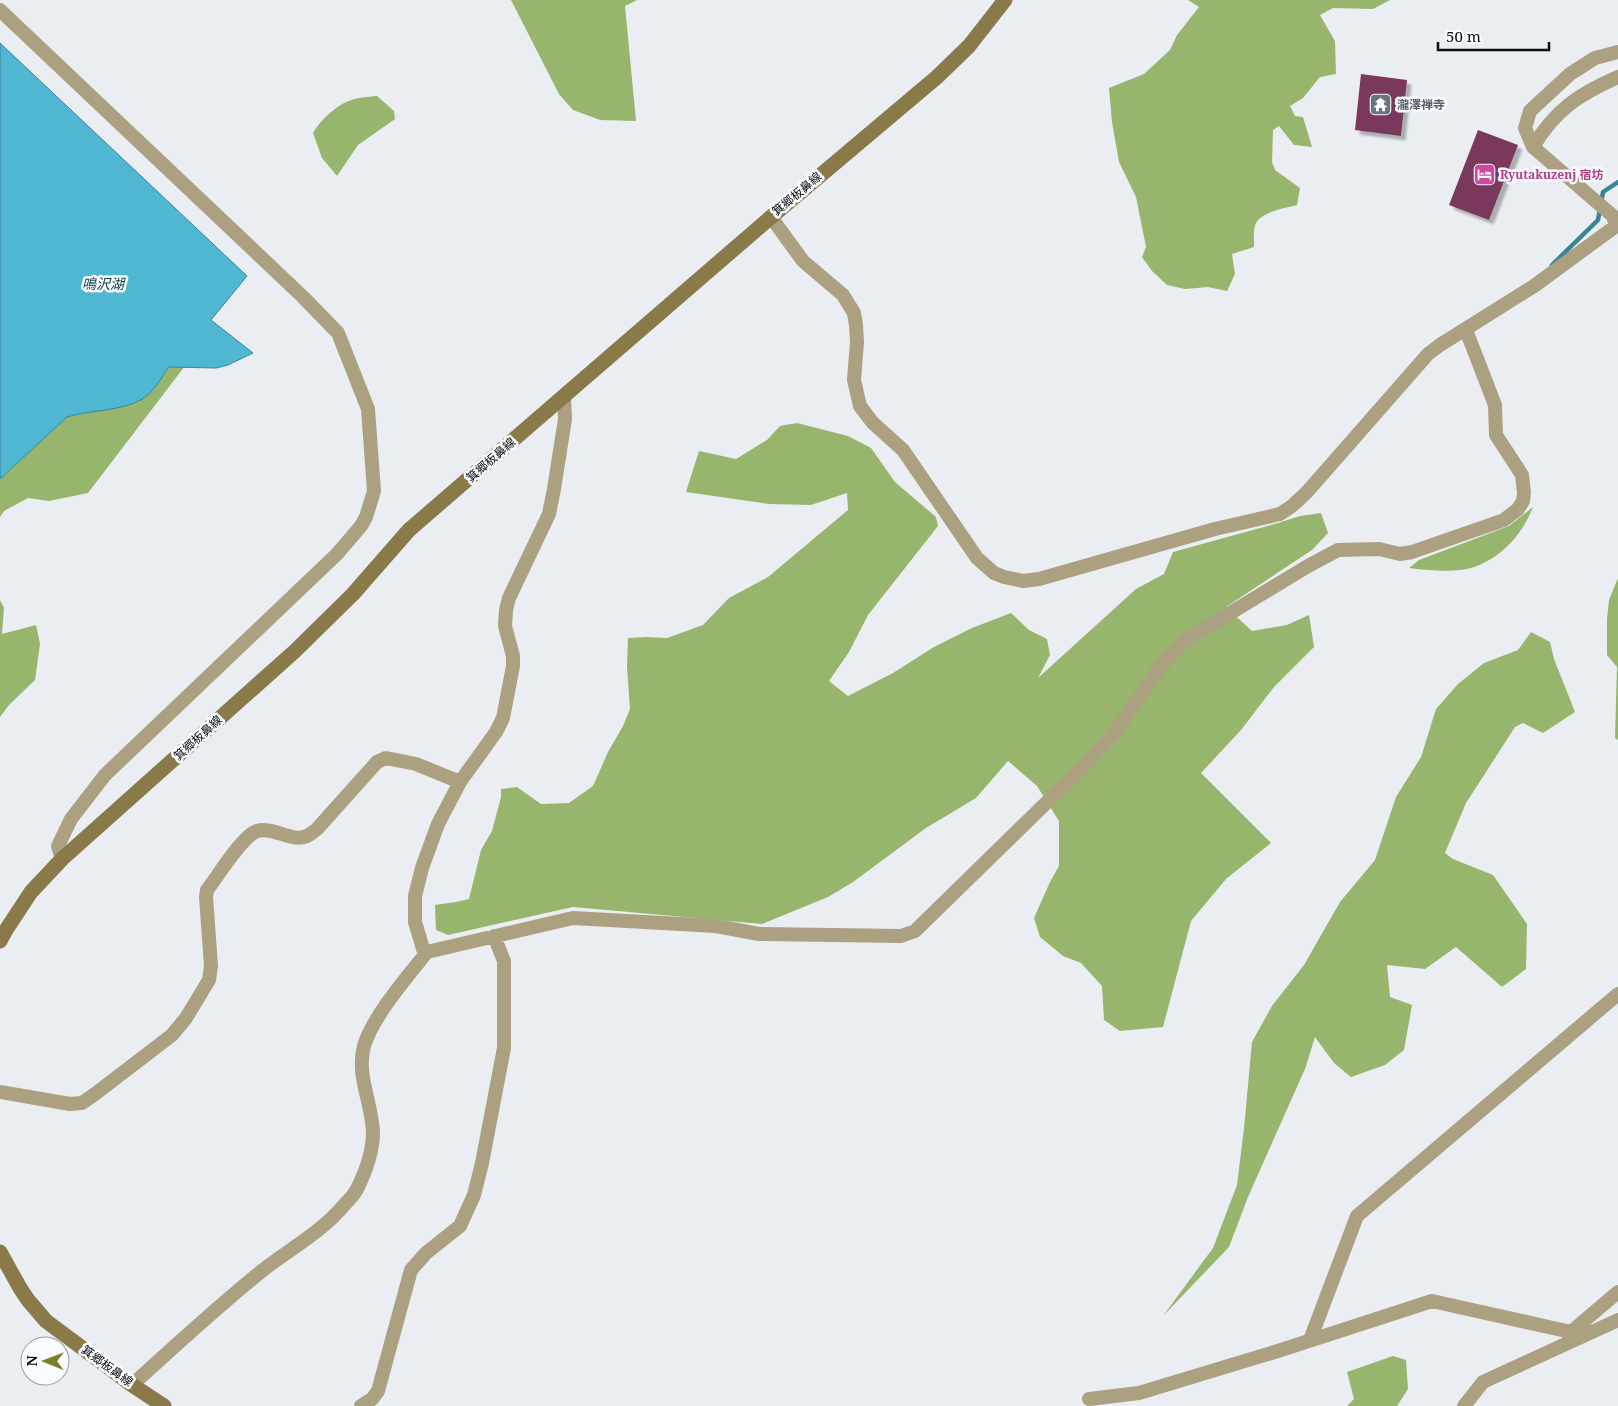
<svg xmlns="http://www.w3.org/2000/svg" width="1618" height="1406" font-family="'Noto Serif','Noto Sans JP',serif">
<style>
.forest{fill:#97b56d}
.water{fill:#4fb7d2;stroke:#3b8497}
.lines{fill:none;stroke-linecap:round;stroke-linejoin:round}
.stream{stroke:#3b8497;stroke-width:4.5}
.building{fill:#7a375a;filter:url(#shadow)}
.minor{stroke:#aba080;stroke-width:14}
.secondary{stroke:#8a7a49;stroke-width:15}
.labels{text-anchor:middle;stroke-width:5;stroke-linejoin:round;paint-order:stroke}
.worship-label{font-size:12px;font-weight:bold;fill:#5b616d;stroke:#f8fbff;text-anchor:start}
.hotel-label{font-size:12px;font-weight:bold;fill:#b23c85;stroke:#f8fbff;text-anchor:start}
.street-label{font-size:12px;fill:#0b0d0e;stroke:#f8fbff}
.water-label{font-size:14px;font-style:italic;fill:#0a3b46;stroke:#f8fbff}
</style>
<defs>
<filter id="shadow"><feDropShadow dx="4.5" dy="4.5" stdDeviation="1" flood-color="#0004"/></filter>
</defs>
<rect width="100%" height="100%" fill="#eaeef2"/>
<!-- forest -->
<path class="forest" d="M511,0H637L625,6L636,121L600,120L573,110L559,94Z
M1188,0H1390L1373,9L1333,8L1320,15L1335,41L1336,74L1320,77L1303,98L1290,106L1295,116L1303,117L1312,147L1294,145L1279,126L1273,130L1272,162L1275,170L1300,188L1297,205C1285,208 1262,212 1256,223C1253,230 1254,240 1254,247L1232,254L1235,274L1227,291L1208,287L1185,289L1167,285L1152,271L1142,257L1146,247L1136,197L1119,162L1112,122L1109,88L1144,74L1170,50L1177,35L1199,7Z
M377,96L394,111L395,119L358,145L337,176L322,158L313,133C320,121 335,106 349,101C357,97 368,97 377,96Z
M188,362L88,493L49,501L28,498L4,511L0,517V479L67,417L150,393L169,367Z
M797,423L848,436L871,448L895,482L936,517L938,526L868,615L849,652L829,681L848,696L893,673L934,647L972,628L1011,613L1029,630L1047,639L1050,655L1038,678L1136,589L1164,574L1173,552L1278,523L1300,516L1321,513L1328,533L1312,550L1226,607L1252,631L1287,625L1309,615L1314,647L1274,687L1241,730L1201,773L1271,843L1226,879L1191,921L1163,1027L1120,1031L1104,1020L1102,986L1081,963L1063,956L1040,937L1034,918L1050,882L1059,866V821L1037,786L1008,761L976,798L926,828L853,882L828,897L762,924L573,907L448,935L436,930L435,905L456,902L469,899L481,850L492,831L501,797V789L517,787L541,804L569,803L593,786L608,752L623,726L630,709L627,667L628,638L646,637L667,638L703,625L729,598L768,577L848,510L847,493L811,505L769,504L686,492L699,451L736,459L767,440L780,426Z
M1533,507C1522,535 1501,559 1471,568C1454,573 1427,570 1409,568L1419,560L1509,526Z
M1618,578V740L1615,738L1617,667L1607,655V619L1609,600Z
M0,600L4,608L2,634L36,625L40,644L35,680L9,705L0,717Z
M1531,632L1550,642L1554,659L1575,712L1543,733L1523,723L1515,727L1466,803L1445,853L1453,859L1493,875L1527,924L1526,969L1502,987L1456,947L1425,969L1387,965L1390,997L1412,1005L1404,1050L1385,1065L1351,1077L1334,1063L1315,1037L1305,1069L1248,1197L1229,1247L1163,1316L1213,1248L1237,1185L1244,1128L1252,1042L1272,1006L1304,965L1340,902L1375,860L1396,797L1421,757L1436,709L1458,684L1484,663L1518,650Z
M1393,1356L1406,1360L1408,1389L1397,1406H1347L1354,1399L1347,1372Z"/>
<!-- water -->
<path class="water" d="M0,43L247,276L211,320L253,353L228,365L216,368L169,367C163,375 157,386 150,393C131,412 92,409 67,417L0,479Z"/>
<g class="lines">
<!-- stream -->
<path class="stream" d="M1552,265L1598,220L1603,192L1618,182"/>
</g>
<!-- building -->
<path class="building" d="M1361,74L1407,80L1401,136L1355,130Z
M1478,130L1518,145L1489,220L1449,205Z"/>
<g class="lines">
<!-- minor -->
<path class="minor" d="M0,10L303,297L338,333L368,409L374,491L366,517L361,526L337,554L105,775L71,819L58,846L62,859
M1533,147C1555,110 1579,94 1618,77
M771,217L803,261L843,295L854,313L856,325L857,342L854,380L860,406L866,414L873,423L903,450L977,558L994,573L1004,577L1023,581L1039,579L1215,529L1280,514L1292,506L1307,492L1428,354L1440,345L1534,286L1616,226L1613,216L1533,147L1525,128L1530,111L1570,74L1595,58L1618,52
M564,397L565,419L554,489L549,514L509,598L506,610L505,626L513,656V666L503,718L496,732L460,782L438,824L422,868L415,896V922L423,949L427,952L573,918L716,926L759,934L901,936L915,931L1086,764L1115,732L1160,667L1184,641L1308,566L1338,550L1379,549L1400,554L1412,552L1504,520L1518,509L1523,501L1524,493L1522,475L1496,435L1495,405L1466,330
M0,1092L70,1104L82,1103L95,1094L172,1035L186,1018L209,980L211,966L206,897L207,890C218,876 242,836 257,831C274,826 291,843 307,836C311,834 314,831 317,829L377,762L386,758L416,764L460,782
M1569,1339L1571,1332L1618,1292
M1310,1340L1357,1216L1618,994
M132,1385C175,1346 218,1306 263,1270C291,1248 322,1232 345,1204C349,1200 354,1195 357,1189C365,1173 373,1151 373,1132C372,1103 356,1075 364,1046C373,1016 407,977 427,952
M1089,1399L1139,1393L1281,1350L1432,1301L1571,1332
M361,1406L372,1399L378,1391L411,1270L426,1253L460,1226L474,1195L482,1163L504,1048V961L494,936
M1464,1406L1483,1382L1618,1320"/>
<!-- secondary -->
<path class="secondary" d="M0,941L6,930L31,892L62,859L295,651L353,594L409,530L771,217L937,77L969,46L1005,0
M0,1252L20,1288L28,1300L46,1321L132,1385L164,1406"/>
</g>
<!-- icons -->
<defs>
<symbol id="temple-square" viewBox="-11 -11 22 22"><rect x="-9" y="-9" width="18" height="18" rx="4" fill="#6b7280" stroke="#f8fbff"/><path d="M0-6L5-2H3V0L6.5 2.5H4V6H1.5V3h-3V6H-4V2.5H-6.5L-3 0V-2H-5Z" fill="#fff"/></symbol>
<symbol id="hotel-square" viewBox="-11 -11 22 22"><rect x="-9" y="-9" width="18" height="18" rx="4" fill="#d1479c" stroke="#f8fbff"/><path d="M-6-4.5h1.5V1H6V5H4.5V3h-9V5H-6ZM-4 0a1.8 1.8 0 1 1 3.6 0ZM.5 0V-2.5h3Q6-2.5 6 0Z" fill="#fff"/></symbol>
</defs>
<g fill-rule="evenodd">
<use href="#temple-square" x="1368" y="92" width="25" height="25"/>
<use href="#hotel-square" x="1472" y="162" width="25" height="25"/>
</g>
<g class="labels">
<!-- worship labels -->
<g class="worship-label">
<text x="1397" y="109">瀧澤禅寺</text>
</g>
<!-- hotel labels -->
<g class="hotel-label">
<text x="1500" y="179">Ryutakuzenj 宿坊</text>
</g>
<!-- street labels -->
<g class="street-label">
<text transform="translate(797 194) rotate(-40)" y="4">箕郷板鼻線</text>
<text transform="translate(491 460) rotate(-41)" y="4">箕郷板鼻線</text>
<text transform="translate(198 738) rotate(-42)" y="4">箕郷板鼻線</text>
<text transform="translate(107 1366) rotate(36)" y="4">箕郷板鼻線</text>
</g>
<!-- water labels -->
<g class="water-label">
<text x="103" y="289">鳴沢湖</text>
</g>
</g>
<!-- north arrow -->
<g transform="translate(45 1361) rotate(271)"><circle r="24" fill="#f8fbff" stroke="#999c9f"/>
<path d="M0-4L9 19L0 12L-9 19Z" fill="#7e7e26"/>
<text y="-8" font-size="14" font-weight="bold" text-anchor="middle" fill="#0b0d0e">N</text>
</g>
<!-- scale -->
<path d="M1438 42v8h111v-8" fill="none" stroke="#0b0d0e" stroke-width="2.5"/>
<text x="1446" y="42" font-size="15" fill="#0b0d0e" stroke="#f8fbff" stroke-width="4" paint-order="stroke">50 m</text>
</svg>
